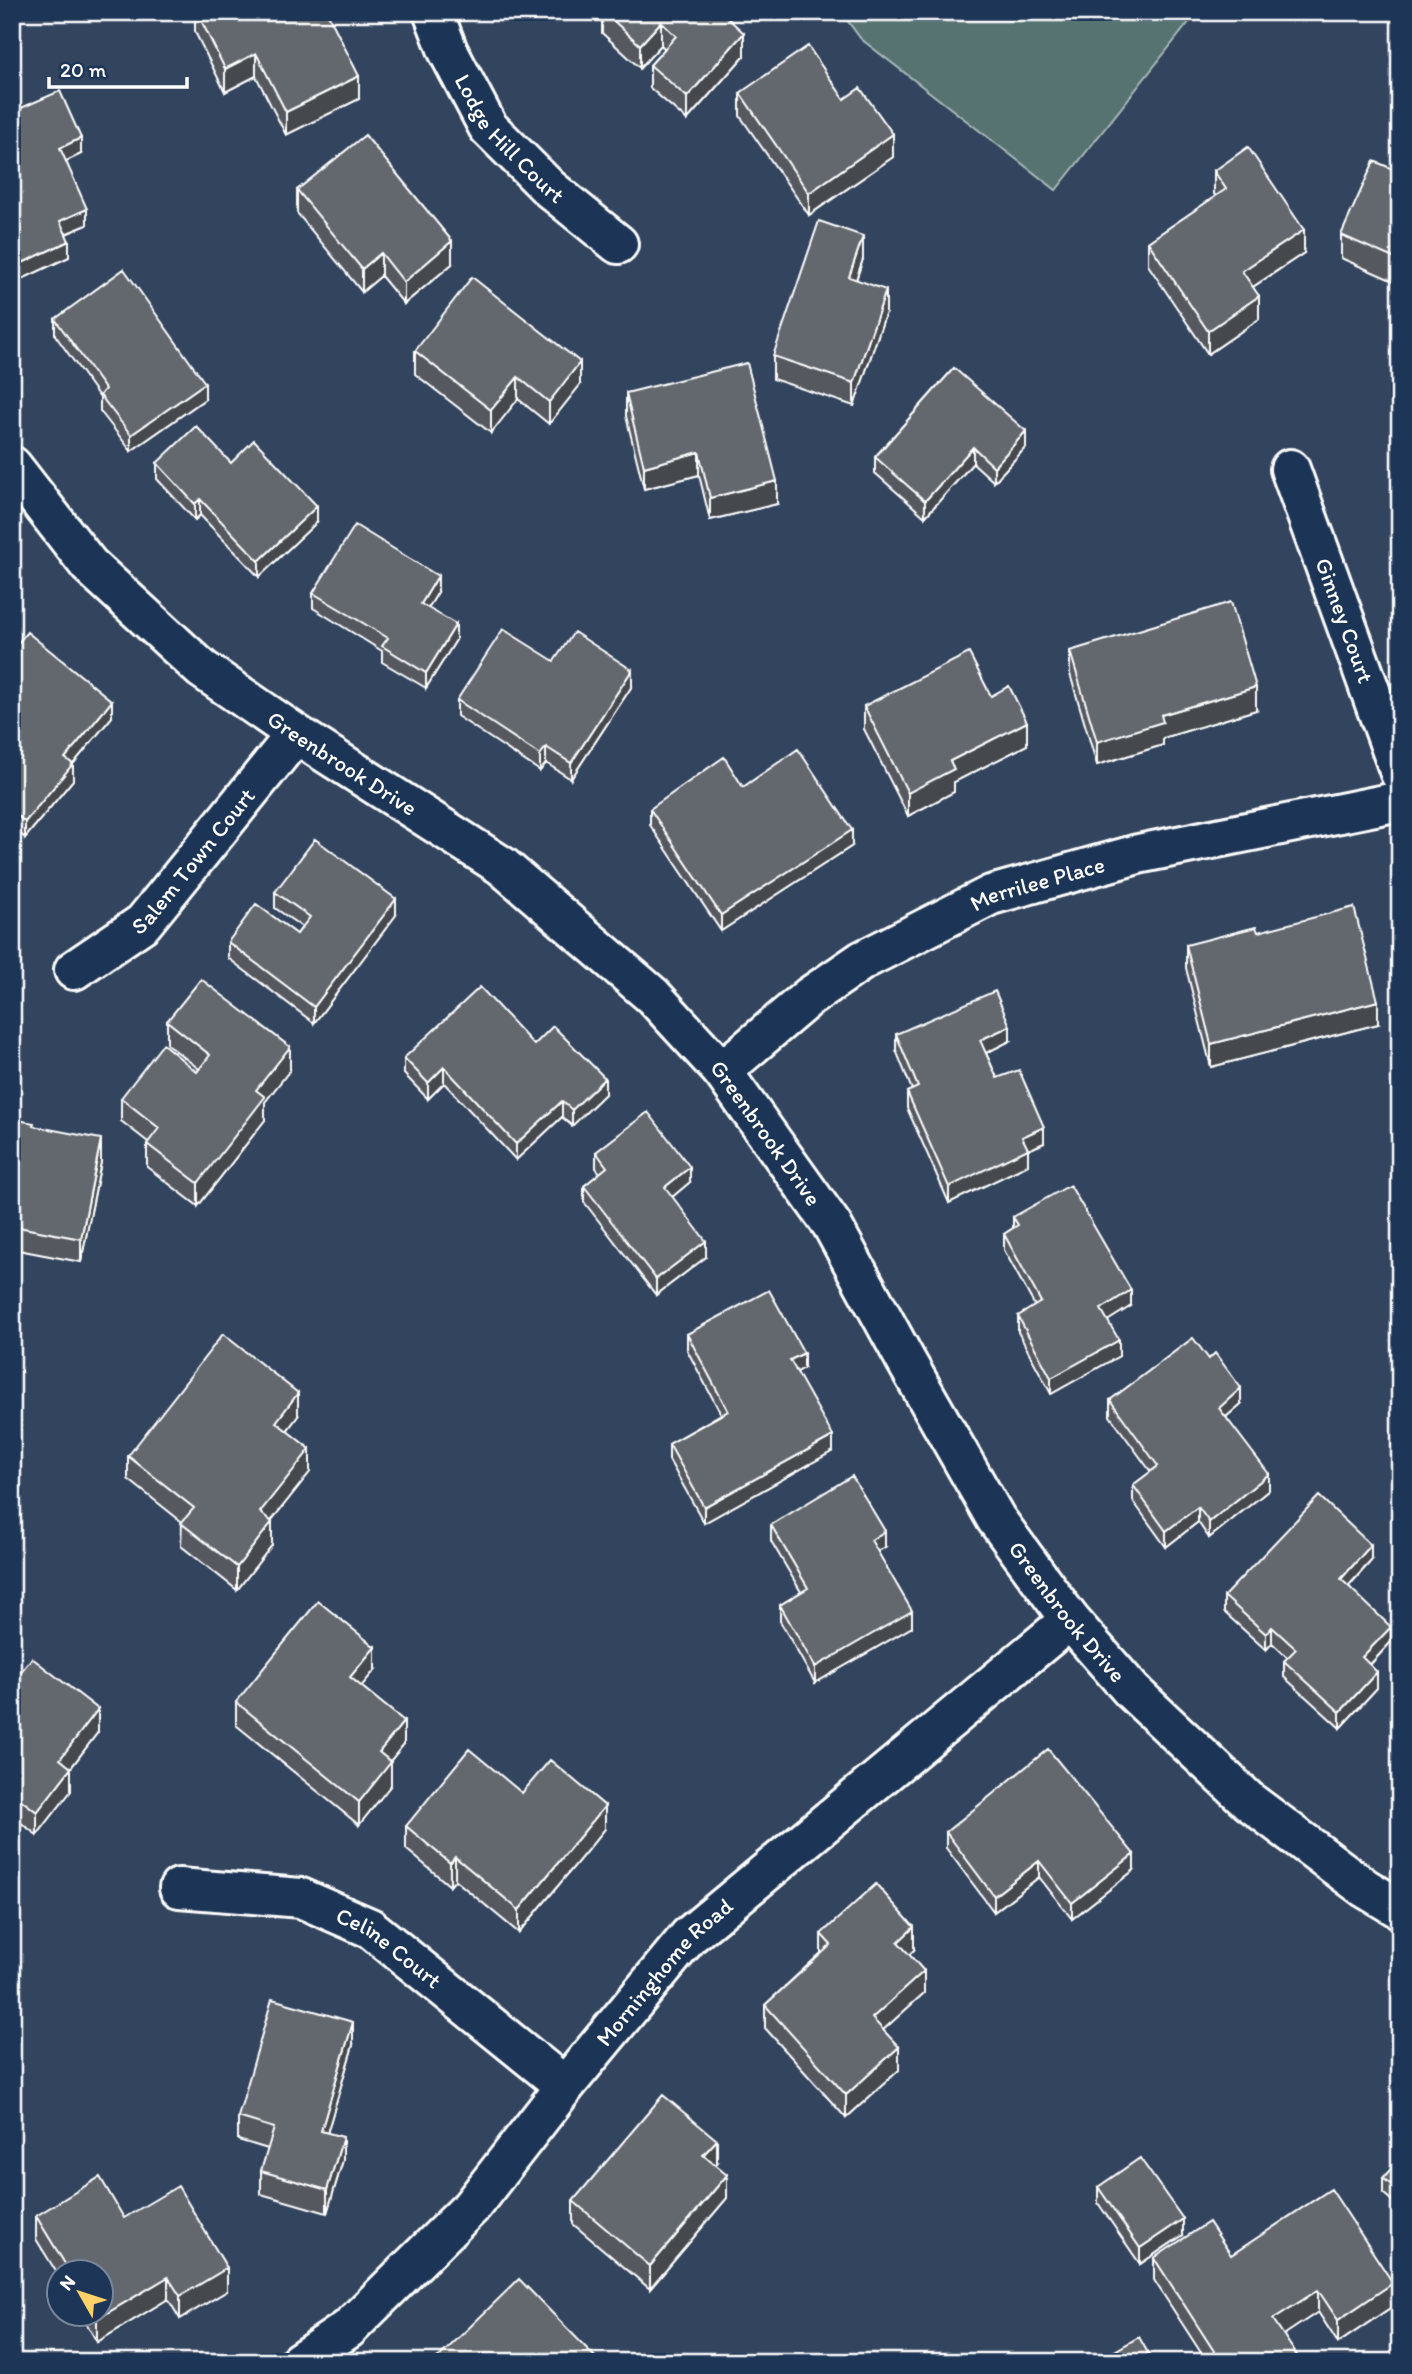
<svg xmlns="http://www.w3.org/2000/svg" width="1412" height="2374" font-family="Itim,sans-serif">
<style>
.green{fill:#577371;stroke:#abb9b8;stroke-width:2}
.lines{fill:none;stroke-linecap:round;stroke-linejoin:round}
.minor-casing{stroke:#fff;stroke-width:44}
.minor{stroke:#1d3557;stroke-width:38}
.wall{fill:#55595f;stroke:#fff;stroke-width:2}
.shaded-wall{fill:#45494d;stroke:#fff;stroke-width:2}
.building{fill:#63686e;stroke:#fff;stroke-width:2}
.labels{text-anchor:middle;stroke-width:7;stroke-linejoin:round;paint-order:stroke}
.street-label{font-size:23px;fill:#fff;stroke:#1d3557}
</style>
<rect width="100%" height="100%" fill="#32445e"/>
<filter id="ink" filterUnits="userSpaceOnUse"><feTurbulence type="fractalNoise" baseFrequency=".0143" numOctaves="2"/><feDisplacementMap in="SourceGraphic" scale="14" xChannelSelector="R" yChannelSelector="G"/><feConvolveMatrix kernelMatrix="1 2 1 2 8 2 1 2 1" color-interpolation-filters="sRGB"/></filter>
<g filter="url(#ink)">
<!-- green -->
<path class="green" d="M841,12H1197L1056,190L861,39Z"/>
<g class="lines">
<defs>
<g id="minor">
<path id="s1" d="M433,12L448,51L488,127L549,188L618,244"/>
<path id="s2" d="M12,466L89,565L202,669L296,734L502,866L653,996L722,1071L832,1225L906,1361L996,1519L1070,1620L1132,1691L1250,1802L1365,1888L1400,1909"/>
<path id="s3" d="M1290,469L1400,773"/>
<path id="s4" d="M74,970L143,923L296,734"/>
<path id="s5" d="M722,1071L809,997L863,960L991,895L1138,854L1400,801"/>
<path id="s6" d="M179,1888L301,1898L370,1928L565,2086"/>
<path id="s7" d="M299,2362L348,2329L471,2207L565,2086L689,1936L1070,1620"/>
</g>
</defs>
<!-- minor casing -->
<use href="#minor" class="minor-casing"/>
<!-- minor -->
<use href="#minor" class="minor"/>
</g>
<!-- wall -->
<path class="wall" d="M195,12H327L359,99L286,135L256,76L225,92L195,32Z
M602,12H721L744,56L687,120L650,88V65L665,49L661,45L640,68L602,33Z
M740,93L844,99L893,157L809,215L740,116Z
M12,112L81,154L66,161L87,225L66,234L69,257L20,280L12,263Z
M1214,171L1304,253L1253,287L1259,319L1208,354L1148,265V242L1216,196L1214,194Z
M1400,172V284L1341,258V235Z
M297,190L452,264L404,304L381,276L362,292L297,213Z
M863,259L856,280L886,312L854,406L773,379V356Z
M55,319L205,399L131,451L100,411V398L55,335Z
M415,351L580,385L549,424L518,399L491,433L415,374Z
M954,368L1026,447L994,482L973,463L925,517L875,473V457Z
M626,393L777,504L710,520L699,475L644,489L626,416Z
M157,463L317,522L259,577L200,515L195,520L157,479Z
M438,592L428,608L456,640L426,688L382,662V651L313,608V593Z
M12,650L112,717L73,764V780L25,838L12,827Z
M1070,651L1256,710L1163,738V745L1097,765L1070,674Z
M554,661L632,686L571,779L546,763L540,771L457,716V700Z
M991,696L1027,745L954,782V792L908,816L864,729V706Z
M743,787L852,846L721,931L650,825V809Z
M275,892L396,915L314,1023L228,958V942L297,934L302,927L275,908Z
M1186,945L1378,1024L1211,1067L1186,968Z
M167,1021L290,1070L265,1102V1120L198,1206L147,1167V1144L148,1142L121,1121V1098L197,1072L199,1069L167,1044Z
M896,1034L1010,1041L986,1053L997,1078L1044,1143L1028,1150V1165L949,1203L907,1108V1092L912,1090L896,1050Z
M534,1045L605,1094L572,1126L562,1117L516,1160L444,1083L428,1099L404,1074V1058Z
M12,1119L34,1127L101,1162L81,1262L18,1250L15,1267L12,1266Z
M596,1152L690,1182L672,1197L706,1257L656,1295L584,1202V1186L600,1173L596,1168Z
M1013,1217L1131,1306L1107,1321L1119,1356L1051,1394L1018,1332V1316L1035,1306L1004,1250V1234L1013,1228Z
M687,1334L804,1368L797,1372L833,1451L704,1523L669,1460V1444L721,1414L687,1350Z
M1110,1400L1241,1404L1226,1417L1269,1490L1209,1538L1198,1522L1166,1547L1133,1501V1485L1151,1472L1110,1416Z
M298,1416L287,1431L310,1472L271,1521L272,1545L237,1590L181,1546L182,1522L128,1479V1456Z
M771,1525L885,1547L877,1551L912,1627L815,1683L780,1621V1605L801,1592L771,1541Z
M1371,1561L1349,1586L1391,1642L1370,1665L1377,1688L1340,1728L1284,1677V1661L1288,1658L1272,1643L1266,1650L1224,1612V1596Z
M375,1670L361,1686L404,1744L390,1761L391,1785L359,1825L236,1725V1702Z
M12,1683L98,1732L71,1768V1791L37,1835L12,1816Z
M522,1793L605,1829L519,1933L455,1880L450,1886L406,1849V1826Z
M946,1832L1134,1870L1072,1919L1039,1877L994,1912L946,1848Z
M821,1934L914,1950L909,1955L924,1993L883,2030L899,2070L846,2118L765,2028V2005L821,1953Z
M12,1996L15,2015V2038H12Z
M353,2045L327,2133L343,2160L327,2213L261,2194V2171L268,2149L238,2140V2117Z
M1400,2145V2208L1383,2193V2178L1394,2166V2152Z
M717,2163L715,2165L727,2198L650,2289L573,2224V2201Z
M1098,2187L1183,2235L1140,2264L1098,2203Z
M36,2216L124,2218L227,2291L180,2319L168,2299L97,2342L81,2314H102V2272H60V2278L36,2239Z
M1231,2255L1393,2306L1338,2343L1318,2312L1283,2335L1298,2362H1207L1154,2280V2258Z"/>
<!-- shaded-wall -->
<path class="shaded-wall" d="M661,22V45L640,68V45Z
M744,33V56L687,120V97Z
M20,48V64L12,68V52Z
M256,53V76L225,92V69Z
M359,76V99L286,135V112Z
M893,134V157L809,215V193Z
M81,138V154L60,164V148Z
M87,209V225L60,236V221Z
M1304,230V253L1242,294V271Z
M863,236V259L849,300V277Z
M69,241V257L20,280V264Z
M452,241V264L404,304V282Z
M381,253V276L362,292V269Z
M886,290V312L854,406V383Z
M1259,296V319L1208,354V331Z
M580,362V385L549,424V402Z
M518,377V399L491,433V410Z
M205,383V399L131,451V435Z
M1026,431V447L994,482V467Z
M973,447V463L925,517V501Z
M699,452V475L644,489V467Z
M777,481V504L710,520V498Z
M200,499V515L195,520V504Z
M317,506V522L259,577V561Z
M438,576V592L421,620V604Z
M456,624V640L426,688V673Z
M632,670V686L571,779V763Z
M1256,687V710L1163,738V745L1097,765V742L1161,715Z
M112,701V717L73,764V780L25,838V822L65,758Z
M1027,722V745L954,782V792L908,816V793L950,761Z
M546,747V763L540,771V755Z
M852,830V846L721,931V915Z
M396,899V915L314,1023V1007Z
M1378,1001V1024L1211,1067V1044Z
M1010,1026V1041L980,1056V1040Z
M290,1047V1070L265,1102V1120L198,1206V1183L256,1090Z
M444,1067V1083L428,1099V1083Z
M605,1078V1094L572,1126V1110Z
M562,1101V1117L516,1160V1144Z
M1044,1127V1143L1028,1150V1165L949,1203V1187L1022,1137Z
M101,1139V1162L81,1262V1239Z
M690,1167V1182L665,1203V1187Z
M18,1227V1250L15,1267V1244Z
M706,1241V1257L656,1295V1279Z
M1131,1290V1306L1101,1325V1309Z
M1119,1340V1356L1051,1394V1378Z
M804,1353V1368L790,1376V1360Z
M1241,1388V1404L1219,1423V1408Z
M298,1393V1416L276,1445V1422Z
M833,1436V1451L704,1523V1507Z
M310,1449V1472L260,1535V1512Z
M1269,1474V1490L1209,1538V1522Z
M1198,1507V1522L1166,1547V1531Z
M272,1522V1545L237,1590V1567Z
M885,1531V1547L871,1556V1540Z
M1371,1545V1561L1341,1594V1579Z
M912,1611V1627L815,1683V1667Z
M1272,1627V1643L1266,1650V1634Z
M1391,1627V1642L1362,1673V1657Z
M375,1647V1670L350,1700V1677Z
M1377,1672V1688L1340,1728V1712Z
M98,1709V1732L60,1782V1759Z
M404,1721V1744L379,1775V1752Z
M391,1762V1785L359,1825V1802Z
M71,1768V1791L37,1835V1812Z
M605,1806V1829L519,1933V1910Z
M1134,1854V1870L1072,1919V1903Z
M455,1857V1880L450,1886V1863Z
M1039,1861V1877L994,1912V1896Z
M914,1927V1950L898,1965V1942Z
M924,1971V1993L872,2040V2018Z
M353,2022V2045L321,2154V2131Z
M899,2047V2070L846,2118V2095Z
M343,2137V2160L327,2213V2190Z
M717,2140V2163L703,2178V2155Z
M727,2175V2198L650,2289V2266Z
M1183,2219V2235L1140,2264V2248Z
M227,2268V2291L180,2319V2296Z
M168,2277V2299L97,2342V2319Z
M1393,2283V2306L1338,2343V2320Z
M1318,2290V2312L1273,2342V2319Z"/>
<!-- building -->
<path class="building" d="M197,12H327L359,76L286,112L256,53L225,69Z
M604,12H721L744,33L687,97L650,65L676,36L661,22L640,45Z
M12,31L20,48L12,52Z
M808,46L844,99L860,88L893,134L809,193L740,93Z
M60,91L81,138L60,148L87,209L60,221L69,241L20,264L12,248V112Z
M365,135L452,241L404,282L381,253L362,269L297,190Z
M1248,147L1304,230L1242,271L1259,296L1208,331L1148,242L1226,189L1214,171Z
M1374,161L1400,172V261L1341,235Z
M819,221L863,236L849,277L886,290L854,383L773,356Z
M124,269L205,383L131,435L100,395L105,389L55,319Z
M472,277L580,362L549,402L518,377L491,410L415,351Z
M747,363L777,481L710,498L699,452L644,467L626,393Z
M954,368L1026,431L994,467L973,447L925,501L875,457Z
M196,426L231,463L254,440L317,506L259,561L200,499L195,504L157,463Z
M355,525L438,576L421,604L456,624L426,673L382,646L388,638L313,593Z
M1231,602L1256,687L1161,715L1163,722L1097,742L1070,651Z
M503,629L554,661L574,632L632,670L571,763L546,747L540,755L457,700Z
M27,632L112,701L65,758L73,764L25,822L12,811V707L15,703L12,700V650Z
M969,653L991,696L1009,686L1027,722L950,761L954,769L908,793L864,706Z
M798,749L852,830L721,915L650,809L724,757L743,787Z
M315,839L396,899L314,1007L228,942L256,904L297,934L310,917L275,892Z
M1354,907L1378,1001L1211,1044L1186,945L1256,927L1258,932Z
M201,979L290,1047L256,1090L265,1097L198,1183L147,1144L159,1128L121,1098L163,1044L197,1072L210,1055L167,1021Z
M480,987L534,1045L553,1026L605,1078L572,1110L562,1101L516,1144L444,1067L428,1083L404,1058Z
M995,991L1010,1026L980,1040L997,1078L1019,1070L1044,1127L1022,1137L1028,1149L949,1187L907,1092L918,1087L896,1034Z
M648,1112L690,1167L665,1187L706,1241L656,1279L584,1186L607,1167L596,1152Z
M12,1119L34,1123L33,1126L101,1139L81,1239L18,1227L15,1244L12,1243Z
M1070,1185L1131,1290L1101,1309L1119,1340L1051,1378L1018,1316L1041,1302L1004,1234L1018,1225L1013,1217Z
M769,1290L804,1353L790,1360L833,1436L704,1507L669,1444L728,1411L687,1334Z
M223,1334L298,1393L276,1422L310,1449L260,1512L272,1522L237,1567L181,1523L194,1508L128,1456Z
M1193,1338L1209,1359L1215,1353L1241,1388L1219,1408L1269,1474L1209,1522L1198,1507L1166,1531L1133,1485L1158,1466L1110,1400Z
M852,1476L885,1531L871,1540L912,1611L815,1667L780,1605L808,1588L771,1525Z
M1319,1496L1371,1545L1341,1579L1391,1627L1362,1657L1377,1672L1340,1712L1284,1661L1296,1649L1272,1627L1266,1634L1224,1596Z
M318,1601L375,1647L350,1677L404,1721L379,1752L391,1762L359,1802L236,1702Z
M32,1658L98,1709L60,1759L71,1768L37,1812L12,1793V1683Z
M469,1749L522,1793L550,1760L605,1806L519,1910L455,1857L450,1863L406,1826Z
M1048,1749L1134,1854L1072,1903L1039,1861L994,1896L946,1832Z
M876,1884L914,1927L898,1942L924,1971L872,2018L899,2047L846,2095L765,2005L831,1945L821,1934Z
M12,1996L15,2015H12Z
M272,1999L353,2022L321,2131L343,2137L327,2190L261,2171L274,2128L238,2117Z
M663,2095L717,2140L703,2155L727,2175L650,2266L573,2201Z
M1400,2145V2157L1394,2152Z
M1140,2158L1183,2219L1140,2248L1098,2187Z
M1400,2158V2192L1383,2178Z
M100,2177L124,2218L178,2186L227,2268L180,2296L168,2277L97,2319L95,2314H102V2272H70L36,2216Z
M1331,2189L1393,2283L1338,2320L1318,2290L1273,2319L1298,2357L1291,2362H1221L1154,2258L1209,2222L1231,2255Z
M519,2279L600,2362H434Z
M1139,2337L1153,2362H1096Z"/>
</g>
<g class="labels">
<!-- street labels -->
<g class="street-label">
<text dy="8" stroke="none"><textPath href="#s1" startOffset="150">Lodge Hill Court</textPath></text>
<text dy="8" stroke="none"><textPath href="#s3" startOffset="161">Ginney Court</textPath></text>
<text dy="8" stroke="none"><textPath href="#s2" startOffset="448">Greenbrook Drive</textPath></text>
<text dy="8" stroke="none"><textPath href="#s4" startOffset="163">Salem Town Court</textPath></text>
<text dy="8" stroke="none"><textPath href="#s5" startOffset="371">Merrilee Place</textPath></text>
<text dy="8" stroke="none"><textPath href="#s2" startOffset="1015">Greenbrook Drive</textPath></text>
<text dy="8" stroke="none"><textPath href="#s2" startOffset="1582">Greenbrook Drive</textPath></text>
<text dy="8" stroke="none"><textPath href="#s6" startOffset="224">Celine Court</textPath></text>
<text dy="8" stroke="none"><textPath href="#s7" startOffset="537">Morninghome Road</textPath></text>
</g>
</g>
<!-- margin -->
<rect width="1412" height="2374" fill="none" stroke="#1d3557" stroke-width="42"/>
<rect x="21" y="21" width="1370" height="2332" fill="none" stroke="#fff" stroke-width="2.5" filter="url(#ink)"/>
<!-- north arrow -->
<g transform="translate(80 2293) rotate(309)"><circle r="33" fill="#1d3557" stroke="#77869a" stroke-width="2"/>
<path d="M0-5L12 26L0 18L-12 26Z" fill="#ffd166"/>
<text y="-10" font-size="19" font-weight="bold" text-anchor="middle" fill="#ffffff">N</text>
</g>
<!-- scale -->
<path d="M49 77v10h138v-10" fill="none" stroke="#ffffff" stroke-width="3.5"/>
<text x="60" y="77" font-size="21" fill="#ffffff" stroke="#1d3557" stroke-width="5" paint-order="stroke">20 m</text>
</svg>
